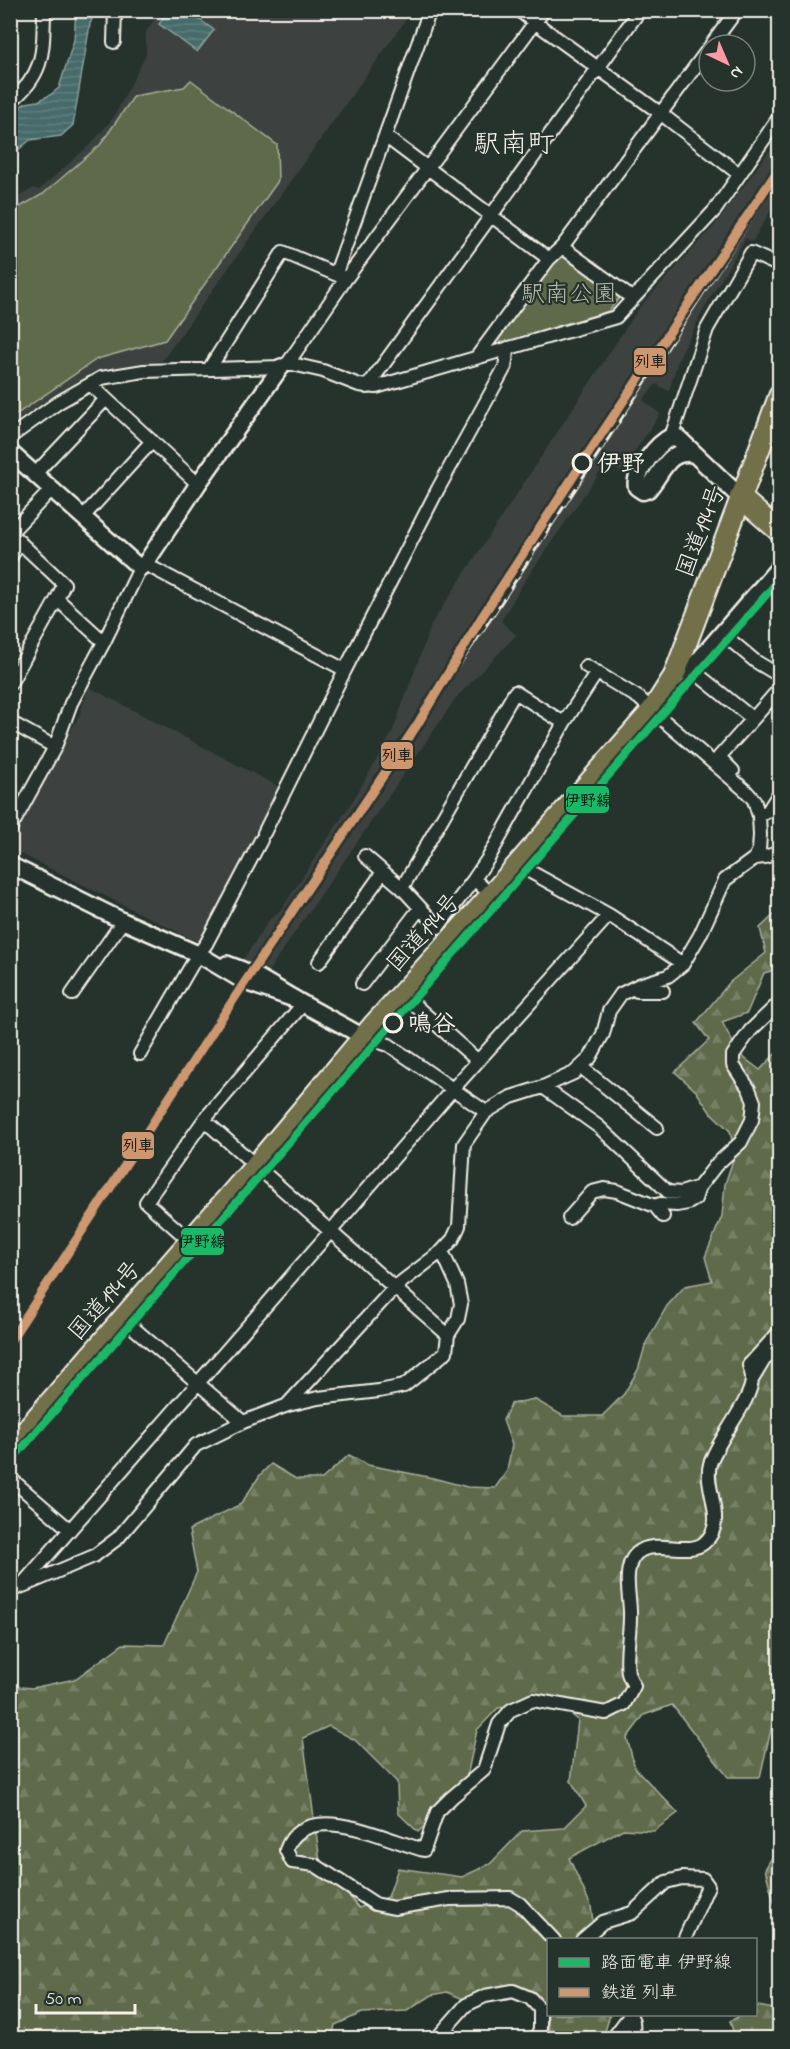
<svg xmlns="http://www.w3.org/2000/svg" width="790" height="2049" font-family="'Indie Flower','Klee One',sans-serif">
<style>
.built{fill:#3c4240}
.green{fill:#5e6a4b;stroke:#a9ae9a;stroke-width:1.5}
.forest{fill:url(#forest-firs);stroke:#a9ae9a;stroke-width:1.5;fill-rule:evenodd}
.water{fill:url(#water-rules);stroke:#8ca09d;stroke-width:1.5}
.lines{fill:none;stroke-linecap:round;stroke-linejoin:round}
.minor-casing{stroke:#f4f1e8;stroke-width:16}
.tertiary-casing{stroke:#f4f1e8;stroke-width:20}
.secondary-casing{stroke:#f4f1e8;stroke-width:21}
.primary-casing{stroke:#f4f1e8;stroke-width:24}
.trunk-casing{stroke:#f4f1e8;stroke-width:24}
.minor{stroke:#26332d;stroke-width:12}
.tertiary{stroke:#26332d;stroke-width:15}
.secondary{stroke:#26332d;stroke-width:16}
.primary{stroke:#71704a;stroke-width:20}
.trunk{stroke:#71704a;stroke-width:20}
.rail-casing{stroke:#f4f1e8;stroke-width:6}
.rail{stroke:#26332d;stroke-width:4;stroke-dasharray:11;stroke-linecap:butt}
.rail-1-casing{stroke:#26332d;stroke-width:14}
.rail-1{stroke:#cd976f;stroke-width:9}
.tram-1-casing{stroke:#26332d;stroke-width:12}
.tram-1{stroke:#1ab867;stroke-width:8}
.stop-dot{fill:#26332d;stroke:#f4f1e8;stroke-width:3}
.labels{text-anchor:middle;stroke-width:4.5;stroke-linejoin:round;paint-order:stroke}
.park-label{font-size:24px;fill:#b8bba9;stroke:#26332d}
.stop-label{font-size:24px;font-weight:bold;fill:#f4f1e8;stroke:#26332d;text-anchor:start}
.street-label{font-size:24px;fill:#f4f1e8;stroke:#26332d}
.quarter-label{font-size:27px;fill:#f4f1e8;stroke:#26332d}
.line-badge{stroke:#26332d;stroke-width:2}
.pale-badge-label{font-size:16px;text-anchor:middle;font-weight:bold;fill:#111}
</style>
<defs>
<pattern id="forest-firs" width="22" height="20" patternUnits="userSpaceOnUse" patternTransform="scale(1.5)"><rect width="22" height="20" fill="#5e6a4b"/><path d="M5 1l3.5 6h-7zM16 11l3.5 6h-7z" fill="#768065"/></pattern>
<pattern id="water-rules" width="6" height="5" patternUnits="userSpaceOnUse" patternTransform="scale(1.5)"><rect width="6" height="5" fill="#466a6b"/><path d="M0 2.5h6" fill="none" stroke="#618080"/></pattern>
</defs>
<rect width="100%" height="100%" fill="#26332d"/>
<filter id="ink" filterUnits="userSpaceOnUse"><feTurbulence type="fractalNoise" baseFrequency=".0167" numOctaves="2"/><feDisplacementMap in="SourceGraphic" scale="12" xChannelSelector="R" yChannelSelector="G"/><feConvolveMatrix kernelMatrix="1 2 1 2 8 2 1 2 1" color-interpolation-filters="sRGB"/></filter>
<g filter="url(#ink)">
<!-- built -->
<path class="built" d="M202,10L412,11L162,361L135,364L103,371L60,391L11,425V201L34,188L39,190L91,144L114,117L146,55V32L160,11H197L200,13Z
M779,138V196L752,242L746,238L710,298L679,357L669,391L656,384L643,400L660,414L621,472L606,463L522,585L501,621L516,635L456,698L269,970L243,960L270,919L281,910L354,799L392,733L432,623L639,308L714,226Z
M89,687L281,788L200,943L11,849V833L79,716Z"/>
<!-- green -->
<path class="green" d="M191,80L277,145L278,181L165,340L97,359L11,418V212L43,194L100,145L134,96L184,87Z
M559,256H567L618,293L620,297L609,311L502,343L496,339Z"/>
<!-- forest -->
<path class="forest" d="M779,910V969L764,973L747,1013L722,1022L739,1054L760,1070L779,1050V1695L760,1777H728L672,1705L644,1715L627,1738L635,1768L678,1813L654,1831L623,1829L569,1858L591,1906L595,1939L548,1940V2014L610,2015L603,2038H550L547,2011L534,2001L518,1998L475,2004L447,1992L432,1995L407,2011L362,2013L335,2025L332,2038H11L10,1686L32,1688L75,1679L123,1644L164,1645L197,1572L189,1530L241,1504L260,1475L271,1464L296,1479H322L349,1455L368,1465L433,1478L467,1487L495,1488L507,1471L512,1445L503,1420L511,1404L534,1399L563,1416H602L624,1394L638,1370L646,1343L667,1306L685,1286L712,1281L705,1257L722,1216L725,1184L735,1154L730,1131L710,1112L696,1091L675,1072L709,1040L696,1023L730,982L766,953L760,928ZM556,1701L578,1720L571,1781L586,1806L564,1828L522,1831L490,1864L462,1877L398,1868L388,1897L359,1908L320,1861L303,1738L329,1726L355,1740L397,1782L398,1813L418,1832L464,1790L477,1730L498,1708Z
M779,1846V1920L765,1869Z
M758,2006L779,2010V2038H735L730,2021L742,2015L756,2014V2007Z"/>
<!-- water -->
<path class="water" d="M76,11H95L90,24L73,125L61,136L30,140L11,156V112L26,103L38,101L50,95L59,88L74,40Z
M168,11H187L214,30L197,52L159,24Z"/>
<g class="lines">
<defs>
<path id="minor" d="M518,10L660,113L739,174
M114,42L115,10
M711,45L737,10
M10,102C45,74 43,52 44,10
M385,136L549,259
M562,247L632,298
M336,273L430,10
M476,358L549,259L562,247L709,48
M288,363L323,371L359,385L376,387L616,317L715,210L780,116
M209,369L283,252L342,277
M90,384L198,484
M367,387L640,10
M10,437L59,402L101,378L144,371L281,367L288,363L345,280L544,10
M671,437L707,329L751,253L780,266
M35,474L105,400
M83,517L152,441
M10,533L64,584L57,599L104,642
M10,533L52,489
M10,558L20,542
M145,564L345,670L438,489L505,367L508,348
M723,634L755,661L780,676
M691,669L753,719L780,688
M10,684L57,599
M10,722L55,747
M564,723L597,672
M733,771L719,757L753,719
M759,816L768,811L780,792
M10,829L55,747L71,703L104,642L140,568
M264,833L345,670
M365,856L402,888
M755,858L765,857L780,852
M518,865L609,915L683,964
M474,879L489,857L564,723L515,692L402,888L438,927L474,879L491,895
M319,962L383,872
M362,984L420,908
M637,991H663
M401,993L478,1061
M72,994L123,921
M363,1037L389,1045L486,1112
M140,1054L198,954L206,944L261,840
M581,1067L657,1128
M543,1087L599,1127L668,1192L681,1193L699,1187L716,1165L741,1142L752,1120L754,1102L749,1089L733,1065V1055L750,1031L780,1002
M204,1120L448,1335
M655,1206L663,1216
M569,1218L592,1192L604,1189L617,1191L655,1206L660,1204L677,1205L688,1203L695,1199L699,1187
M190,1241L146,1202L204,1120L303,1004
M122,1318L243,1422L288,1405L318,1398L379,1391L404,1386L446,1352L448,1335L458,1319L461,1304L457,1284L442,1251L453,1239L459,1226L464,1144L486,1112L511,1097L543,1087L574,1073L590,1058L603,1034L609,1011L621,994L639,985L668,976L683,964L700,935L725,880L755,858L759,850L760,835L759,816L754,800L746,791L662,719L639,698L586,666
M752,1380L764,1360L780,1346
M288,1404L395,1287L442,1251
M10,1478L70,1530
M23,1586L94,1556L118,1538L196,1445L243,1422
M10,1591L20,1587L330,1232L452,1090L609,915
M554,1940L520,1904L510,1898L449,1899L394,1908L375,1904L315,1865L292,1862L286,1850C305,1797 388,1841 424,1850L437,1812L451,1798L484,1770L499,1724L511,1710L533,1700L606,1713L624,1704L634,1686C632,1682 629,1677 628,1673C625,1656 630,1635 630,1618C631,1602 625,1583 629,1568C630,1561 635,1553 642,1550C659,1541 690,1555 704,1543C729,1522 703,1489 710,1464C717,1440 753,1399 752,1378C752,1374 750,1369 749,1365L780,1331
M582,1940L603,1922L632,1913L666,1882L682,1878L703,1879L708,1886L684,1940
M630,2015L633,2021L634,2038
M437,2038L466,2005L485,1996L513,1991L530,1998L540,2009V2028L537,2038
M613,2038L631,2014"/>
<path id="tertiary" d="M10,452L140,568L145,564L198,484L281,367
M674,676L691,669L780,566
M10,865L123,921L198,954L245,982L294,999
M227,964C254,973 269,984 293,998C316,1012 340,1023 363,1037"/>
<path id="secondary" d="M694,454C668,448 663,472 648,489L643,491L637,487C633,473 658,443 671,437L678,438L740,497"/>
<path id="primary" d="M740,497L780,532"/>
<path id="trunk" d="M10,1448L255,1166L375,1023L491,895L653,709L674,676L780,394"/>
</defs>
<!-- minor casing -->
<use href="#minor" class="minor-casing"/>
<!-- tertiary casing -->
<use href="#tertiary" class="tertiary-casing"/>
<!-- secondary casing -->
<use href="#secondary" class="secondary-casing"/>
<!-- primary casing -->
<use href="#primary" class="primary-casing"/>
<!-- trunk casing -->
<use href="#trunk" class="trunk-casing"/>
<!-- minor -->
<use href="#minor" class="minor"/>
<!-- tertiary -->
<use href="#tertiary" class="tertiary"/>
<!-- secondary -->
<use href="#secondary" class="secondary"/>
<!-- primary -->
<use href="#primary" class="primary"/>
<!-- trunk -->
<use href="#trunk" class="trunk"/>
<defs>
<path id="rail" d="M417,725L486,623L780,173"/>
</defs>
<!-- rail casing -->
<use href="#rail" class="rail-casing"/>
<!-- rail -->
<use href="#rail" class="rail"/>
<defs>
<path id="rail-1" d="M10,1341L245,982L417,725L480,620L586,457L780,167"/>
</defs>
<!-- rail-1 casing -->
<use href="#rail-1" class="rail-1-casing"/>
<!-- rail-1 -->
<use href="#rail-1" class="rail-1"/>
<defs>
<path id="tram-1" d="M10,1462L780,579"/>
</defs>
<!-- tram-1 casing -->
<use href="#tram-1" class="tram-1-casing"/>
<!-- tram-1 -->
<use href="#tram-1" class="tram-1"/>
</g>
</g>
<!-- markers -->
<g class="stop-dot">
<circle cx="582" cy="463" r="9"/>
<circle cx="393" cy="1023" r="9"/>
</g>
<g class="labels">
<!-- park labels -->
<g class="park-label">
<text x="569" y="301">駅南公園</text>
</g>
<!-- stop labels -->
<g class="stop-label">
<text x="597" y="471">伊野</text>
<text x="408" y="1031">鳴谷</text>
</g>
<!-- street labels -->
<g class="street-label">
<text transform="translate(700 531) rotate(-69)" y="8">国道194号</text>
<text transform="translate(423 932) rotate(-48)" y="8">国道194号</text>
<text transform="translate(104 1300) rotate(-49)" y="8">国道194号</text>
</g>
<!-- quarter labels -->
<g class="quarter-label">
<text x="514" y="152">駅南町</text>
</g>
</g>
<g class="line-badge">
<rect x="633" y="347" width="34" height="29" rx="6" fill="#cd976f"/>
<rect x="380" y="741" width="34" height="29" rx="6" fill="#cd976f"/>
<rect x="565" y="785" width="45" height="29" rx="6" fill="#1ab867"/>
<rect x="121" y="1131" width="34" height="29" rx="6" fill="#cd976f"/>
<rect x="180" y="1227" width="45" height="29" rx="6" fill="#1ab867"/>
</g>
<g class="pale-badge-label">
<text x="650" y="367">列車</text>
<text x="397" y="761">列車</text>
<text x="588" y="806">伊野線</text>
<text x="138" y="1151">列車</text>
<text x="202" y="1247">伊野線</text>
</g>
<!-- margin -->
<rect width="790" height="2049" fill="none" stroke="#26332d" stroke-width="36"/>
<rect x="18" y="18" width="754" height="2013" fill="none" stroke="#f4f1e8" stroke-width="2" filter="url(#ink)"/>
<!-- legend -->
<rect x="547" y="1938" width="210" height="78" fill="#26332d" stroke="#787f78" stroke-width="1.5"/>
<rect x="559" y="1958" width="30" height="9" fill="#1ab867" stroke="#787f78" stroke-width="1.5"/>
<text x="601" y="1968" font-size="18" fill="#f4f1e8">路面電車 伊野線</text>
<rect x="559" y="1988" width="30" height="9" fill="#cd976f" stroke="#787f78" stroke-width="1.5"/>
<text x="601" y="1998" font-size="18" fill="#f4f1e8">鉄道 列車</text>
<!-- north arrow -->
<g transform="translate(727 63) rotate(136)"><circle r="28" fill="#26332d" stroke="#787f78" stroke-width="1.5"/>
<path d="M0-4.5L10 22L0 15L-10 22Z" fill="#ff9aa2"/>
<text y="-9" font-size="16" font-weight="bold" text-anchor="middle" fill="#f4f1e8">N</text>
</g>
<!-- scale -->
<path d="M36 2004v9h99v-9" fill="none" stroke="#f4f1e8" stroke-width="3"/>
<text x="45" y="2004" font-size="18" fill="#f4f1e8" stroke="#26332d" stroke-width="4.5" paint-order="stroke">50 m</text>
</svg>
